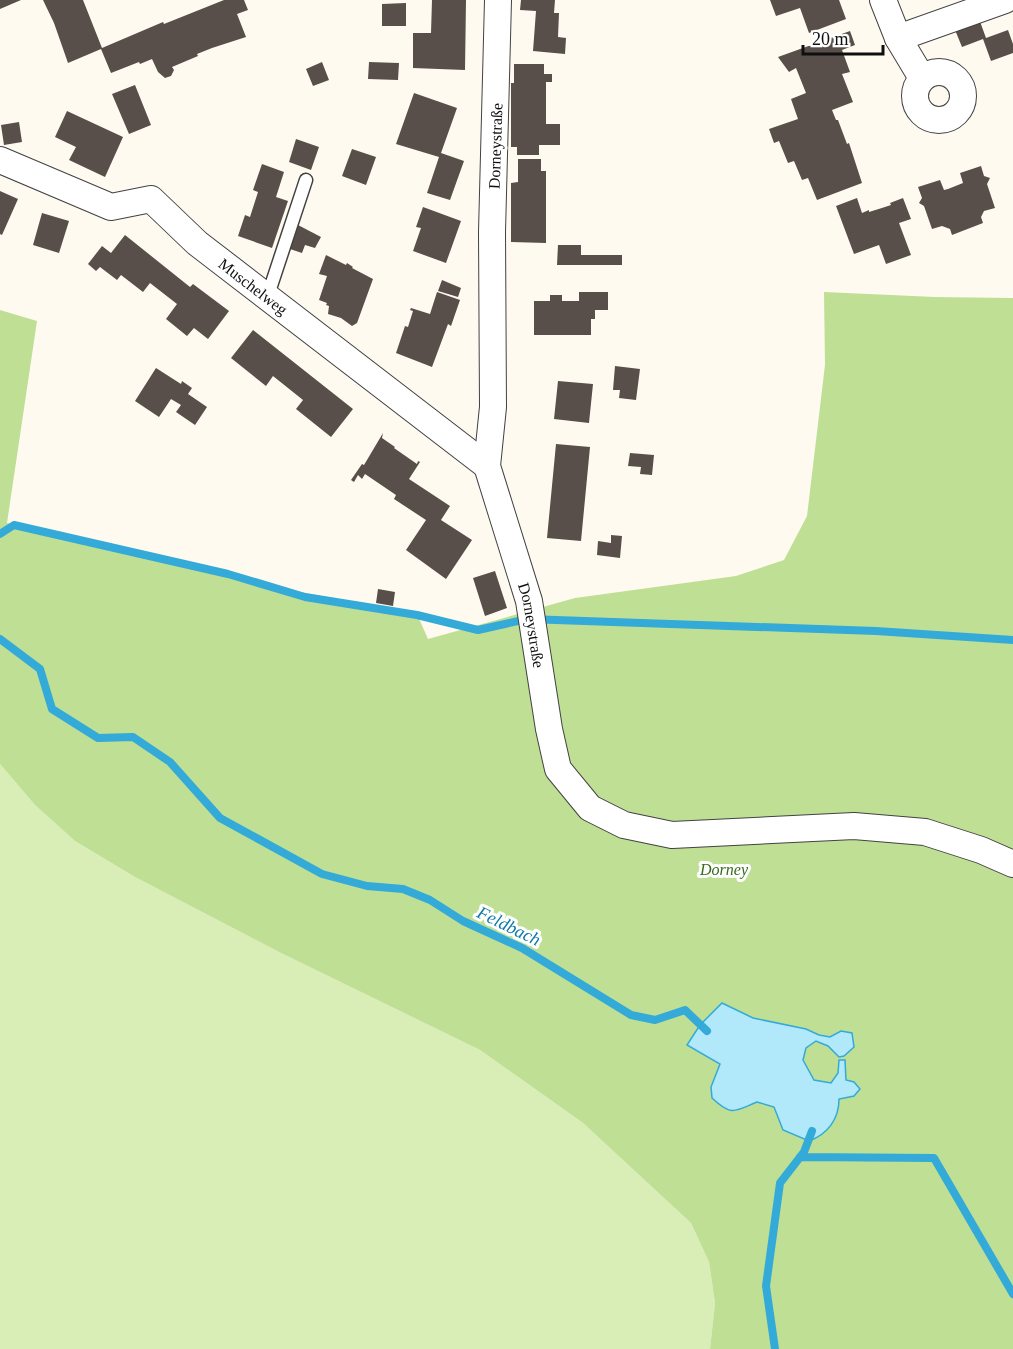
<svg xmlns="http://www.w3.org/2000/svg" width="1013" height="1349" font-family="'Times New Roman',serif">
<style>
.green{fill:#d9edb7}
.forest{fill:#bfdf95}
.water{fill:#b1e8fa;stroke:#33aad7;stroke-width:1.5}
.lines{fill:none;stroke-linecap:round;stroke-linejoin:round}
.stream{stroke:#33aad7;stroke-width:8}
.building{fill:#584e4a}
.service-casing{stroke:#424242;stroke-width:15}
.minor-casing{stroke:#424242;stroke-width:28}
.service{stroke:#fff;stroke-width:12}
.minor{stroke:#fff;stroke-width:26}
.labels{text-anchor:middle;stroke-width:6;stroke-linejoin:round;paint-order:stroke}
.street-label{font-size:16px;fill:#0f0f0f;stroke:#fff}
.park-label{font-size:16px;font-style:italic;fill:#356c1a;stroke:#fff}
.water-label{font-size:18px;font-style:italic;fill:#0e79aa;stroke:#fff}
</style>
<rect width="100%" height="100%" fill="#fffaf0"/>
<!-- green -->
<path class="green" d="M0,764L35,805L75,841L135,877L281,953L480,1050L583,1123L691,1223L709,1262L715,1303L710,1349H0Z"/>
<!-- forest -->
<path class="forest" d="M824,292L935,297L1013,298V1349H710L715,1303L709,1262L691,1223L583,1123L480,1050L281,953L135,877L75,841L35,805L0,764V310L37,321L7,523L150,554L290,590L417,614L428,639L575,598L736,576L784,560L807,516L825,365Z"/>
<!-- water -->
<path class="water" d="M722,1003L753,1018L806,1029L819,1035L830,1037L841,1031L852,1033L854,1047L844,1056L839,1057L828,1046L816,1041L806,1048L803,1060L814,1080L831,1083L838,1073L839,1060H845L846,1080L854,1082L860,1089L854,1096L839,1099C839,1119 828,1134 809,1141L783,1130L774,1107L757,1102C735,1111 732,1117 712,1098L711,1087L720,1064L687,1045L700,1025Z"/>
<g class="lines">
<!-- stream -->
<path class="stream" d="M0,534L14,525L228,574L305,597L417,615L478,630L527,619L876,631L1013,640
M0,639L40,669L52,709L98,738L133,737L170,762L220,818L322,874L367,886L403,889L430,900L463,921L522,948L631,1015L655,1020L685,1010L707,1031
M800,1157L934,1158L1013,1294
M775,1349L766,1286L780,1183L804,1152L812,1131"/>
</g>
<!-- building -->
<path class="building" d="M0,0H21L0,9Z
M43,0H83L102,48L163,22L164,24L224,0H244L248,10L237,14L246,37L212,48L197,54L198,56L172,67L174,70L171,76L165,78L158,72L152,59L140,64L139,62L111,73L101,49L68,63L54,23Z
M432,0H466L465,70L413,68V33H431Z
M521,0H555L554,13H559L558,37L566,38L565,54L533,51L536,11L520,10Z
M770,0H839L846,19L809,33L800,8L776,16Z
M406,3V26H382V4Z
M978,16L986,38L1008,30L1013,44V53L991,61L983,39L962,47L953,25Z
M850,31L855,45L842,50L850,72L842,74L853,102L832,110L836,120H838L847,144L849,143L862,183L817,200L808,178L802,180L794,161L788,163L779,141L774,143L769,129L798,119L791,99L806,93L796,68L789,72L778,57Z
M322,62L329,80L313,86L306,69Z
M369,62L399,63L398,80L368,79Z
M514,64H544V74H552V82H546V124H560V145H539V155H517V147H511V83H514Z
M135,85L151,125L129,134L112,94Z
M414,93L457,108L441,153L464,161L450,200L427,193L439,157L396,144Z
M67,111L123,137L105,177L69,160L76,147L55,137Z
M19,122L22,142L4,145L1,125Z
M296,139L319,147L311,170L289,162Z
M352,149L376,157L366,185L342,176Z
M518,159H541V171H546V243L511,242V183L518,182Z
M262,164L284,172L276,197L288,201L272,248L238,236L245,215L250,217L258,192L253,190Z
M981,166L984,176L990,178L987,184L995,208L984,211L981,217L983,223L952,235L950,229L942,226L932,229L924,206L919,203L922,198L918,187L940,180L944,190L948,189L963,183L960,173Z
M0,191L18,199L2,235L0,234Z
M857,198L862,213L869,210V212L885,207L891,205L890,203L903,198L911,219L899,223L911,255L886,264L879,245L854,254L836,206Z
M423,207L461,221L446,263L413,251L421,228L416,227Z
M42,213L69,221L59,253L33,245Z
M298,225L321,237L315,248L305,245L302,253L290,249Z
M125,235L190,287L193,284L229,311L208,339L194,328L187,336L166,319L177,304L150,283L143,292L121,275L117,280L100,267L96,271L88,264L102,246L111,253Z
M558,245H581V255H622V265H557Z
M326,255L346,265L347,263L353,267L352,268L373,279L357,323L352,326L341,318L328,314L329,306L326,305L327,303L319,300L327,276L319,274Z
M442,280L461,288L458,297L438,291Z
M437,292L460,300L451,326L448,324L432,367L396,353L405,326L408,327L413,311L410,310L411,308L430,314Z
M579,292H608V310H595V319H591V335H534V301H550V295H562V301H579Z
M253,330L353,409L331,437L296,409L303,400L273,376L266,386L231,358Z
M615,366L640,369L636,400L619,398L620,390H613Z
M156,368L181,384L182,381L192,388L188,394L207,407L195,425L176,412L181,405L171,399L159,417L135,401Z
M558,381L593,384L589,423L554,419Z
M383,433L382,438L395,447L394,448L417,464L418,461L420,462L409,479L450,506L441,520L472,540L446,579L406,550L426,520L394,499L396,495L365,474L362,479L358,475L354,482L351,480L362,464L364,465Z
M556,444L590,447L581,541L547,538Z
M630,453L654,455L652,475L640,474L641,467L628,466Z
M611,535L622,536L620,558L597,555L598,541L611,543Z
M495,571L507,608L485,616L473,578Z
M378,589L395,592L393,606L376,603Z"/>
<g class="lines">
<defs>
<path id="service" d="M267,298L306,180"/>
<g id="minor">
<path id="s1" d="M498,0L492,232L493,407L487,466L529,601L549,729L558,769L590,808L624,825L672,835L854,826L925,832L981,850L1013,864"/>
<path d="M883,0L898,38L922,78"/>
<path d="M898,38L1005,0"/>
<circle cx="939" cy="96" r="24"/>
<path id="s2" d="M0,160L111,207L151,199L197,243L487,466"/>
</g>
</defs>
<!-- service casing -->
<use href="#service" class="service-casing"/>
<!-- minor casing -->
<use href="#minor" class="minor-casing"/>
<!-- service -->
<use href="#service" class="service"/>
<!-- minor -->
<use href="#minor" class="minor"/>
</g>
<g class="labels">
<!-- street labels -->
<g class="street-label">
<text transform="translate(495 146) rotate(-88)" y="6">Dorneystraße</text>
<text dy="6" stroke="none"><textPath href="#s2" startOffset="296">Muschelweg</textPath></text>
<text dy="6" stroke="none"><textPath href="#s1" startOffset="632">Dorneystraße</textPath></text>
</g>
<!-- park labels -->
<g class="park-label">
<text x="724" y="875">Dorney</text>
</g>
<!-- water labels -->
<g class="water-label">
<text transform="translate(509 926) rotate(26)" y="6">Feldbach</text>
</g>
</g>
<!-- scale -->
<path d="M803 45v9h80v-9" fill="none" stroke="#0f0f0f" stroke-width="3"/>
<text x="812" y="45" font-size="18" fill="#0f0f0f" stroke="#ffffff" stroke-width="4.5" paint-order="stroke">20 m</text>
</svg>
